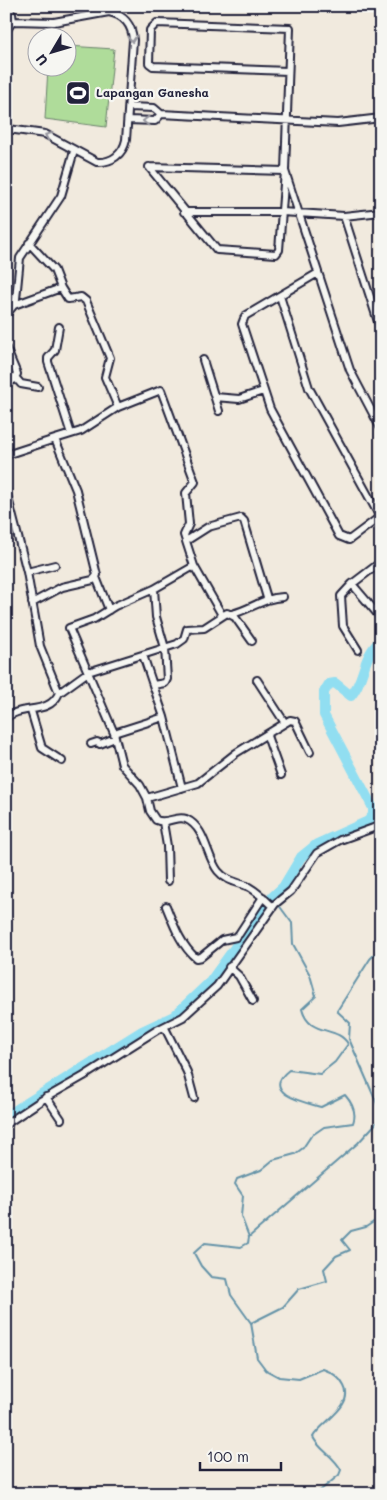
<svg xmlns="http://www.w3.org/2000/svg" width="387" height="1500" font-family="Mali,sans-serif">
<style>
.green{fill:#afdc9a;stroke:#687f6a}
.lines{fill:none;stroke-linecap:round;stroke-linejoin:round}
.stream{stroke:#6593a8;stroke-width:2}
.river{stroke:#91def1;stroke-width:10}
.street-casing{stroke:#22223b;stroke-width:10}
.street{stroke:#f6f6f2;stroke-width:6}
.oneway{stroke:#9797a0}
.labels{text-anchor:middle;stroke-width:4.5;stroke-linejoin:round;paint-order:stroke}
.poi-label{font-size:12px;font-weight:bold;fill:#22223b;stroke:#f6f6f2;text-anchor:start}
</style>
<rect width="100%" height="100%" fill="#f1eade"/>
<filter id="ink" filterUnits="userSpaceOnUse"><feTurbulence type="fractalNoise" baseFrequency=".02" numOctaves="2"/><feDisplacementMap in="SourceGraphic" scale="10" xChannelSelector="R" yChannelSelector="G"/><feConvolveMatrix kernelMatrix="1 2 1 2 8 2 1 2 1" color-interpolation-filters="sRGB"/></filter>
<g filter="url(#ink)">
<!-- green -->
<path class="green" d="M68,46L114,49L106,127L45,119L48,68H68Z"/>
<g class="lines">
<!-- stream -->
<path class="stream" d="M278,904L292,923L293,944L310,975L316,996L302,1009C309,1037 337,1025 348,1044L335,1062L320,1074L289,1070C259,1093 306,1103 321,1107L345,1095C352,1103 357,1113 353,1123L324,1127L311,1136L303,1148L295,1154L273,1160L261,1170L237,1179L235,1184L243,1196L241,1216L249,1237L248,1243L241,1247L205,1243L194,1253L201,1266L211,1277L227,1279L231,1295L251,1323L257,1358L266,1370L279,1377L299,1379L323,1369C332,1372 340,1378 344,1386C355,1406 321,1422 313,1437C319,1450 334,1456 341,1470L339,1475L316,1494
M249,1237L358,1143L380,1119L381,1113L349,1039L350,1023L337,1011L370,959L381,948
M251,1323L283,1307L299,1289L327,1281L324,1269L336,1256L350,1250L342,1240L351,1231L366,1227L381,1217"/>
<!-- river -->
<path class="river" d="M6,1116L142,1031L174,1016L210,982L269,900L283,887L301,857L317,844L368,821L373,815V808L324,715V692L329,684L335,683L351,696C366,678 361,657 381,640"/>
<defs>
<path id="street" d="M374,6L381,15
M6,8L12,14L13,21L6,31
M129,107L154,108L161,114
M161,114L338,123L381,118
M128,120L155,121L161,114
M6,121L8,129L6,135
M8,129L45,134L97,162C112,163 123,154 126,140L133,40C132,25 124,15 109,12L54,22L13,21
M149,167L217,250L276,254L279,250L285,171L290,28L157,23L150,30L149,63L153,66L288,71
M149,167L285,171L350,370L381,429
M184,212H282L344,216L381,212
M344,216L381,331
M318,273L245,316L242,324L270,409L339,536L349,540L381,516
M61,288L68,299L81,297L86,301L110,358L105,377L118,407
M280,296L309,388L380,517
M14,305L61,288L54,270L29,243
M6,315L14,305L16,299L20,258L61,196L74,151
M59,327L55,350L48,358V362L71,434
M6,348L17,374L13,380L6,385
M203,360L219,411
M15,377L21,384L38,387
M215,397L239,399L263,391
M55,439L81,431L118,407L161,390L195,482L186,493L189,524L184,535L194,566
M6,455L55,439L76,490L97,575L93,580L62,587L32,603
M6,490L27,572L40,646L59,693C49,716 21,704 6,718
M186,541L208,527L241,518L244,521L267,598
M27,572L55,565
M96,577L109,610
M352,584L381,618
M154,589L156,617L165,648L167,679L165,683L153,685L164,717L182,788
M232,614C252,609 262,598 283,597
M222,615L194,566L154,589L115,606L94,619L69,628L114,733L122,765L140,785L147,798L198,783L236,753L290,720L295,721L310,752
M358,650L343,626L341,596L352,584L381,562
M143,655L153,685
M257,680L285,723
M59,693L88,672L177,644L184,639L187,629L204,628L227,613L235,617L252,641
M31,711L42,748L62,761
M114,733L164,717
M267,736L281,775
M91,744L97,742L100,744L115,738
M147,798L150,811L156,820C167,825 176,815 186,819C206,828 206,856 218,871C227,882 238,882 249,887C258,892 265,899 273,907
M163,822L167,846L168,881
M166,906C173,923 181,946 196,958L201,957L222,940L236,937L239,934L263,897
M229,967L239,976L253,1001
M165,1028L187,1072L194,1098
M46,1097L61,1119
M6,1124L42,1100L84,1076L157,1030L183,1017L217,986L275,904L291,891L317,853L340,840L376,827L381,829"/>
</defs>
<!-- street casing -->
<use href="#street" class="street-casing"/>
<!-- street -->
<use href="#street" class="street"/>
</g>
<!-- one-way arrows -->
<defs><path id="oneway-chevron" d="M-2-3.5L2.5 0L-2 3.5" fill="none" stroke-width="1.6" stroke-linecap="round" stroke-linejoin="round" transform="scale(1.25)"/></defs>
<g class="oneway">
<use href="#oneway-chevron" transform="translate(132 39) rotate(86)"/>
<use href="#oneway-chevron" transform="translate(146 121) rotate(-179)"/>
<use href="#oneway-chevron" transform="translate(48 136) rotate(-156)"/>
</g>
</g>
<!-- icons -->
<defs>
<symbol id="stadium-square" viewBox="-11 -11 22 22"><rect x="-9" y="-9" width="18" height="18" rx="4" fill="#22223b" stroke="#f6f6f2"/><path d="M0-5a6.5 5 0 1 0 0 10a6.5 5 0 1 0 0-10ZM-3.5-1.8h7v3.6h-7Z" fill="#fff"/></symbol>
</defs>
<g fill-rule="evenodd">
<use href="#stadium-square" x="64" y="79" width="28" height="28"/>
</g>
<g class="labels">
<!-- poi labels -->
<g class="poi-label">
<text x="96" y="97">Lapangan Ganesha</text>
</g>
</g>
<!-- margin -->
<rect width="387" height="1500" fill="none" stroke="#f6f6f2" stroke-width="25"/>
<rect x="12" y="12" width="362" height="1475" fill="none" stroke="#22223b" stroke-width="2" filter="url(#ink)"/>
<!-- north arrow -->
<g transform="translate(52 52) rotate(232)"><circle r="24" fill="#f6f6f2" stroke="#a1a1a9"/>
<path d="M0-4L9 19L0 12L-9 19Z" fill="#22223b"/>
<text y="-8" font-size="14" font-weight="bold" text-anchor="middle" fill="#22223b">U</text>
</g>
<!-- scale -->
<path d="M200 1462v8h81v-8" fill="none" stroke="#22223b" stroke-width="2.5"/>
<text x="207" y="1462" font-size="15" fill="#22223b" stroke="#f6f6f2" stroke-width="4" paint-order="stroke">100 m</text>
</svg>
